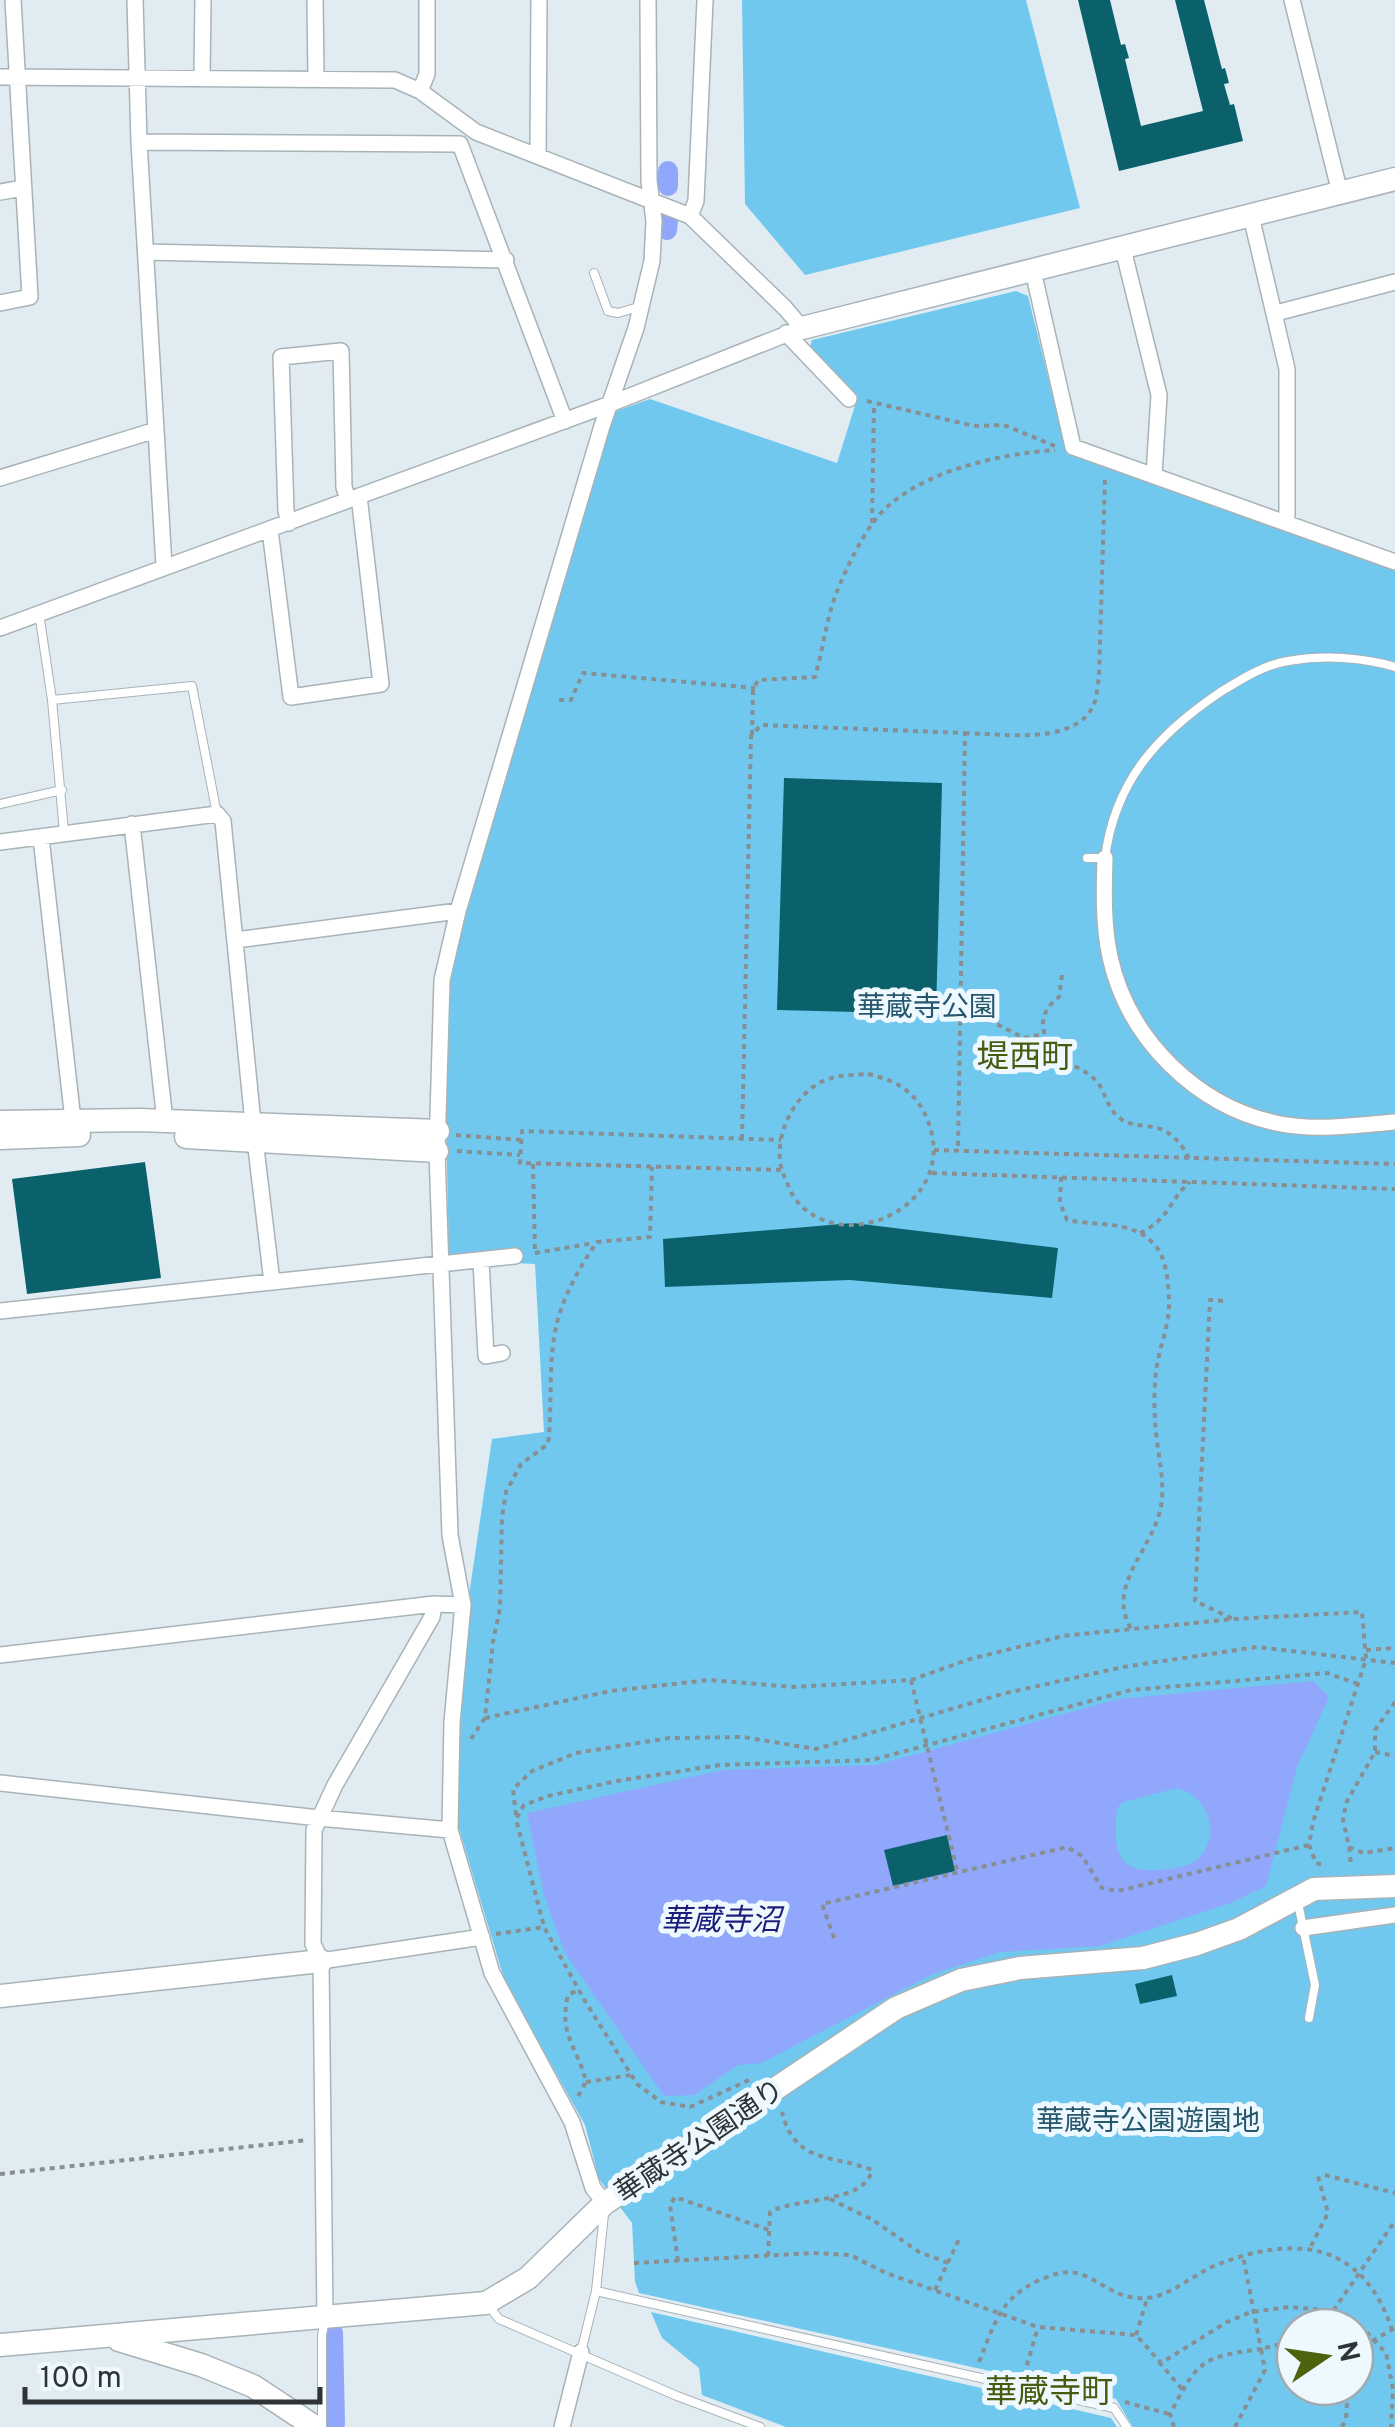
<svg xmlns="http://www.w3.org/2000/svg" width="1395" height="2427" font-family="Overpass,'Noto Sans JP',sans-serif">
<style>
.green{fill:#71c8ef;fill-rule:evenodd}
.water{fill:#90a7fc;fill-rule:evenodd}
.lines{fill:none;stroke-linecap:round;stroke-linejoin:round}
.canal{stroke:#90a7fc;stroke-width:20}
.building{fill:#0a616b}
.lane-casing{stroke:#a8b3b8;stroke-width:10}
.street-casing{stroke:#a8b3b8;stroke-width:18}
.secondary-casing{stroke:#a8b3b8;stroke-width:25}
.path{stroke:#878f93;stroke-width:4;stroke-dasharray:5 5;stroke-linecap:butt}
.lane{stroke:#fff;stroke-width:8}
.street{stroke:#fff;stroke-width:15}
.secondary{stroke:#fff;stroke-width:22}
.labels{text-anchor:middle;stroke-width:10;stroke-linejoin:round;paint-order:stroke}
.park-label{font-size:28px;fill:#27576c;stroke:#eef9ff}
.street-label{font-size:28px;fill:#303436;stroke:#eef9ff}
.water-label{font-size:30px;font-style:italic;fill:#1a1d7c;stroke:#eef9ff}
.quarter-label{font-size:32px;fill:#485b0f;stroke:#eef9ff}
</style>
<rect width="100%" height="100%" fill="#e1ecf2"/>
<!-- green -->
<path class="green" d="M742,0H1026L1080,208L805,275L745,204Z
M1016,291L1028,296L1067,454L1363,556L1395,571V2427H1133L1116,2399L639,2293L635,2282L632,2223L599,2179L585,2125L505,1982L455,1815L468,1602L492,1439L544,1432L535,1264L449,1260L446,1115L451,969L518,727L611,413L650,399L837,463L858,396L810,347L812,340ZM1295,2327H1355V2387H1295Z
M651,2312L1111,2418L1117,2427H786L702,2395L699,2368L662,2338Z"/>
<!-- water -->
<path class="water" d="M1313,1681L1329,1697L1297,1767L1266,1886L1233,1902L1100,1946L1000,1952L933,1974L761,2063L738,2065L694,2095L664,2096L565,1953L544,1895L527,1813L723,1770L876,1765L1119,1699ZM1177,1788C1209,1796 1223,1838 1196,1860C1186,1868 1171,1869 1159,1870C1112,1874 1114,1844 1117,1808L1123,1802Z"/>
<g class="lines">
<!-- canal -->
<path class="canal" d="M668,171V186
M667,230L668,221
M333,2333L335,2423"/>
</g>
<!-- building -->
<path class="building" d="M1078,0H1110L1121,45L1125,44L1129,58L1125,59L1141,126L1203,111L1175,0H1204L1222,69L1225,68L1229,83L1224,84L1230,105L1234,104L1243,141L1119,171Z
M784,778L942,783L936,1014L777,1010Z
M145,1162L161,1278L27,1294L12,1179Z
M853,1223L1058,1248L1052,1298L850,1280L665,1287L663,1239Z
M947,1835L955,1871L893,1886L884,1850Z
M1172,1975L1177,1996L1140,2004L1135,1984Z"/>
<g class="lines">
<defs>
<path id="lane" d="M594,273L608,311L618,313L642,306
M39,613L52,700L64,832
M52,700L192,686L217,814
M0,804L62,790
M1087,858H1105C1115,781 1157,735 1219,693C1240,680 1263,665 1288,661C1323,655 1362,657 1395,667
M1298,1903L1315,1985L1309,2018
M596,2291L1114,2408L1127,2427
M488,2305L499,2319L677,2396L760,2427
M581,2352L596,2291L604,2214
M322,2424V2335L325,2319"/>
<path id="street" d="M135,0L139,142L164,566
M315,0L316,78
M1292,0L1340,193
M0,77L395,80L420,91L476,132L690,216L785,308L802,328L610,404L0,628
M202,77L203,0
M420,91L427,74V0
M139,142L460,144L565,421
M538,156L539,0
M0,192L23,188
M690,216L696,201L705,0
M1251,216L1287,369V515L1284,521
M1123,249L1159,395L1154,475
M146,252L506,260
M1033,271L1073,447L1395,562
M0,303L30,297L13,0
M1276,313L1395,282
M786,333L849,399
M0,478L156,430
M289,523L286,511L281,357L341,351L344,487L348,500
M270,530L291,697L381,684L359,496
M132,824L165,1121
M41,838L73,1120
M0,842L217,814L223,821L253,1123L272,1282
M1105,858C1104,890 1103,925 1110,957C1128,1039 1197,1108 1281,1124C1318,1131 1358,1125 1395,1122
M236,940L458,911
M481,1261L486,1356L502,1353
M0,1311L515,1256
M0,1655L434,1604L463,1605
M0,1783L319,1818L450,1830
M1303,1928L1395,1915
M321,1961L482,1937
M605,2203L593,2188L572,2122L492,1973L450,1830L452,1722L463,1605L450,1535L437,1151L442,980L458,911L602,426L636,328L652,261L654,221L649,181L648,0
M325,2319L321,1961L313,1944L314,1830L335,1785L432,1617L434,1604
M562,2427L581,2352"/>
<path id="secondary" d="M802,328L1395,179
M0,1122L139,1120L438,1131
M186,1137L437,1151
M0,1138L79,1135
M0,1996L321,1961
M119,2340L201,2365L253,2386L315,2427
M0,2345L486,2303L528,2278L605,2203L896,2008L961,1980L1020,1968L1143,1958L1197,1944L1239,1929L1314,1889L1395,1886"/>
</defs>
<!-- lane casing -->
<use href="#lane" class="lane-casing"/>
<!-- street casing -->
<use href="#street" class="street-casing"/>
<!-- secondary casing -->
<use href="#secondary" class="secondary-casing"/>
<!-- path -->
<path class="path" d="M867,401L974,426L1004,425L1055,446
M872,523L874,403
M559,700H571L583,673L755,688
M965,733C1001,734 1072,745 1092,708C1097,700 1097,687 1099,677L1105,477
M752,735L753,690L758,680L815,677C823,649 826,621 836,594C845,571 858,544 872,524C908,473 997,454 1055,450
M1062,975L1059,997C1036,1014 1039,1036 1060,1056C1071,1067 1087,1069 1098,1083C1106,1094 1107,1107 1118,1117C1140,1135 1165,1112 1189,1158
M960,1021L981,1016L1024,1038L1043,1034
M868,1074C899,1081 918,1093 929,1124C958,1207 842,1259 795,1199C791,1193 788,1185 785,1178C769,1145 791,1096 823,1081C837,1075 853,1075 868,1074Z
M456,1135L521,1140
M742,1139L751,736L761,725L965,733L958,1151
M934,1150L1395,1164
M457,1151L520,1155
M533,1164L535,1253
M781,1170L520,1163L522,1131L781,1140
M932,1173L1395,1189
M1061,1177L1060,1203L1067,1220C1094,1226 1132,1220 1153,1243C1167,1257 1168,1281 1169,1300C1170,1321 1162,1340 1158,1360C1154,1379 1154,1401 1155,1420C1156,1449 1167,1483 1160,1511C1150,1552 1105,1588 1132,1630
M1140,1233C1171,1218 1167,1202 1190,1182
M535,1253L594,1243
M1223,1301L1210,1300L1195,1601L1233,1619
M1366,1650L1395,1648
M911,1680L958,1874
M1395,1702L1375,1730V1752L1346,1803L1343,1820L1349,1847L1363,1853L1395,1848
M485,1718L611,1691L709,1680L794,1687L911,1680L970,1659L1063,1636L1233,1619L1362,1612L1366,1659L1313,1822L1309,1845L1316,1863L1326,1866
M471,1739L485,1718L493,1641L500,1609L502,1517L506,1492L521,1464L548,1444C553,1403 547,1359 558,1319C566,1291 581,1265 597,1242L650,1237L652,1167
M1375,1752L1395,1756
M516,1815L513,1789L532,1771L576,1753L669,1738L743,1737L816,1749L1002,1694L1123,1667L1257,1647L1395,1663
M1349,1847L1351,1865
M496,1934L544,1927
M834,1938L822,1904L1067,1847L1082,1856L1102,1888L1118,1891L1309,1845
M749,2080L690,2107L661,2102L637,2084L585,2001L544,1927L516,1819L524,1805L548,1796L617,1781L720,1765L872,1760L1131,1690L1327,1673L1358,1684
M586,2082L631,2075
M578,2096L586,2082C578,2047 558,2035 568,1995L578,1990
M0,2174L308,2140
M1325,2175L1395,2193
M830,2199L873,2220L919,2252L948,2263
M1311,2246L1328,2213L1318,2176
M768,2256L770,2212C796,2197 865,2204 872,2170C833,2154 795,2165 782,2112
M678,2261L670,2205L675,2197L769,2230
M634,2263L813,2253L850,2255L886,2273L1038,2327L1136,2335L1161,2363L1227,2322L1251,2312L1289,2307L1325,2310L1357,2322L1386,2353L1393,2389L1391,2427
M935,2290L960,2237
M1322,2327L1395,2221
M1136,2335L1147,2299
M1355,2351L1395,2328
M979,2362C996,2320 1001,2295 1047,2277C1062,2271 1074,2270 1090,2278C1109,2288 1123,2300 1146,2298C1169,2297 1193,2275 1214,2266C1292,2234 1363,2240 1392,2330
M1159,2362L1182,2389
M1024,2375L1038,2327
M1125,2402L1169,2414
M1174,2427L1170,2414C1198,2361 1200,2357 1261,2349L1243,2256
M1235,2427L1265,2370L1261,2349L1289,2342L1295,2344
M1342,2427L1346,2419L1348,2387"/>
<!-- lane -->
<use href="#lane" class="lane"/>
<!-- street -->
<use href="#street" class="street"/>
<!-- secondary -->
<use href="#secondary" class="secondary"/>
</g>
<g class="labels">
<!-- park labels -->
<g class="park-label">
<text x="927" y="1016">華蔵寺公園</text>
<text x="1148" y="2130">華蔵寺公園遊園地</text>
</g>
<!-- street labels -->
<g class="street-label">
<text transform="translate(699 2140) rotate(-34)" y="10">華蔵寺公園通り</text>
</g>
<!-- water labels -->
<g class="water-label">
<text x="721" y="1930">華蔵寺沼</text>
</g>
<!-- quarter labels -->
<g class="quarter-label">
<text x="1025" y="1067">堤西町</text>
<text x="1049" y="2402">華蔵寺町</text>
</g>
</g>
<!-- north arrow -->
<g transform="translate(1325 2357) rotate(77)"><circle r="48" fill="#eef9ff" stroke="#a2aaaf" stroke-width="2.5"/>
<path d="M0-8L18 38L0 25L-18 38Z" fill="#4e630e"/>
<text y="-15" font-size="28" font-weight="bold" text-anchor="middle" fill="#303436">N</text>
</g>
<!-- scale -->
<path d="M25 2387v15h295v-15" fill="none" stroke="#303436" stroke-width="5"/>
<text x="40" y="2387" font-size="30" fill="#303436" stroke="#eef9ff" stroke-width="8" paint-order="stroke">100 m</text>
</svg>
